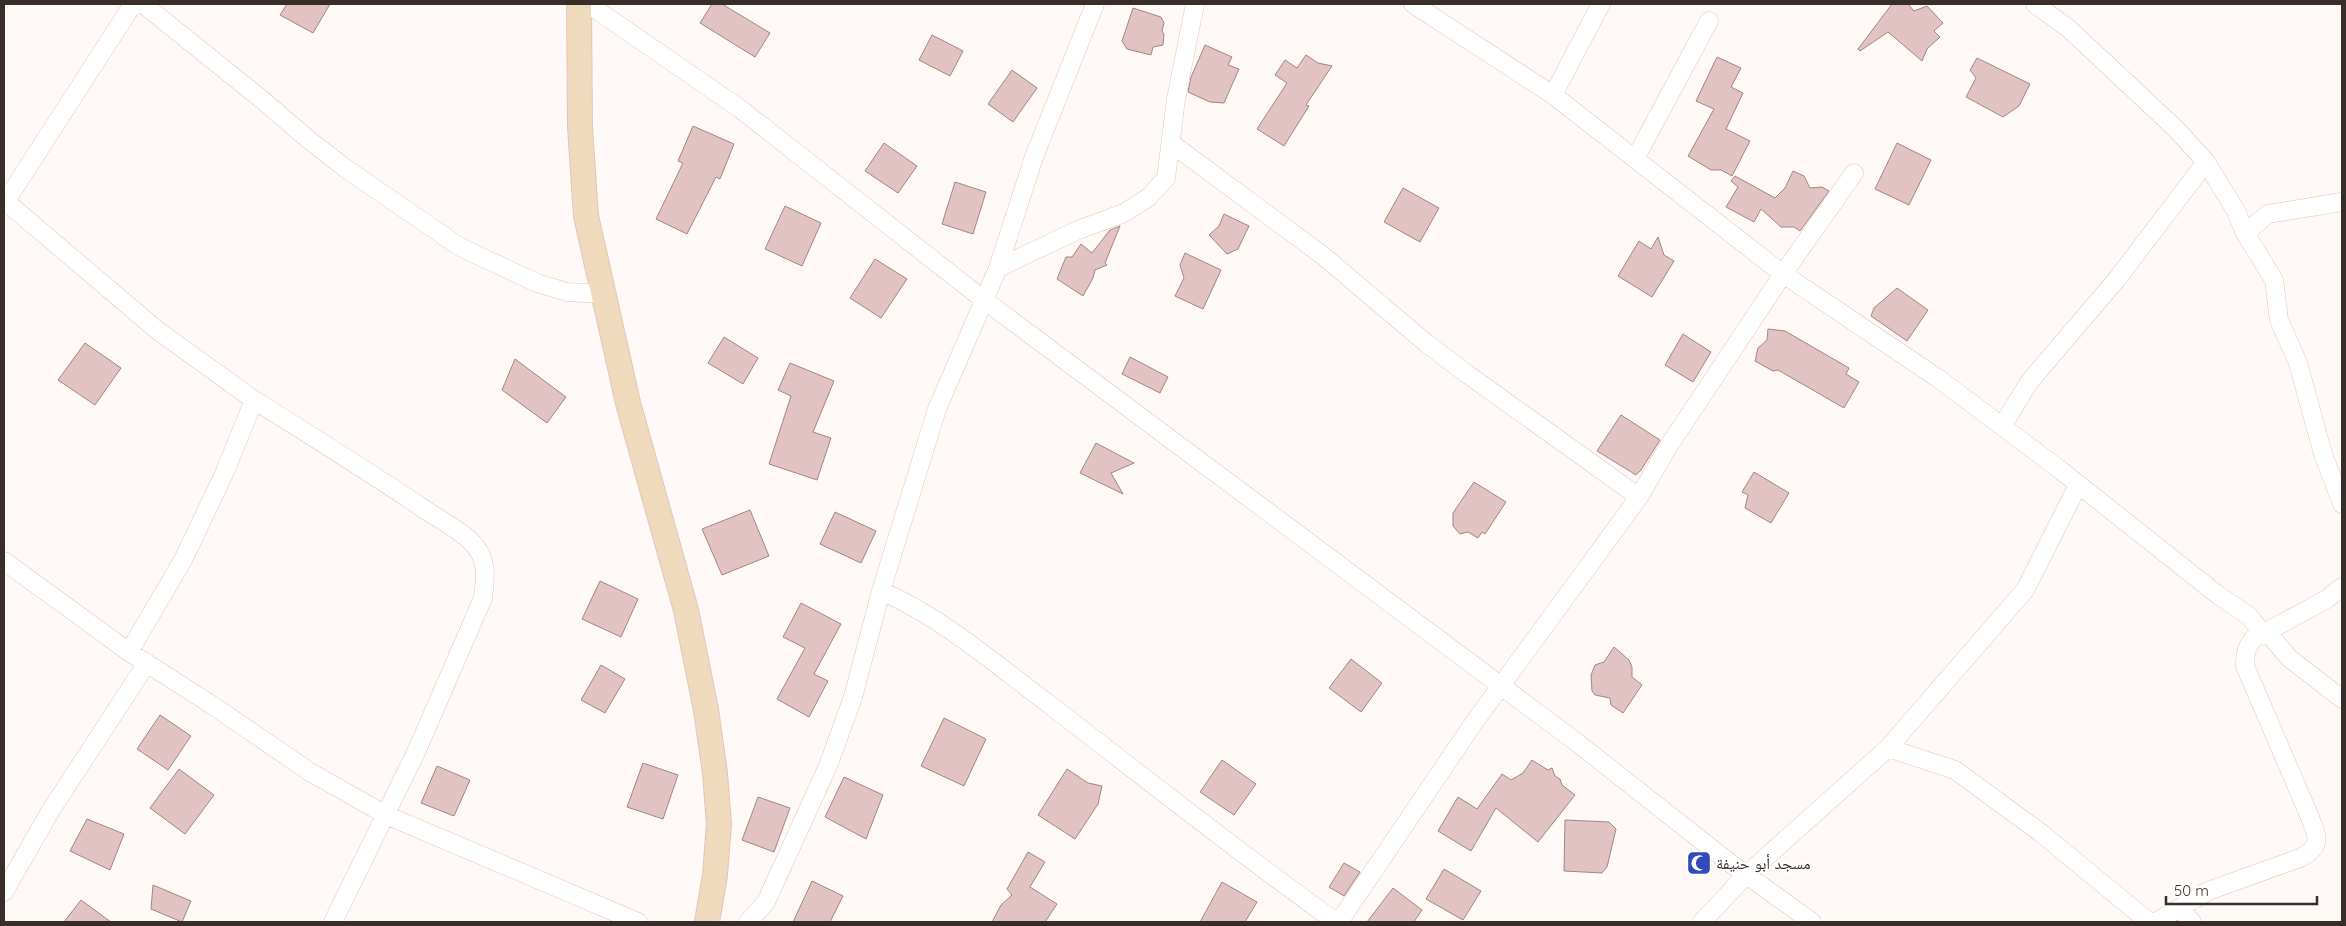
<svg xmlns="http://www.w3.org/2000/svg" width="2346" height="926" font-family="Quicksand,'Noto Naskh Arabic',sans-serif">
<style>
.building{fill:#e2c3c4;stroke:#a38687}
.lines{fill:none;stroke-linecap:round;stroke-linejoin:round}
.minor-casing{stroke:#e2c6bb;stroke-width:19}
.secondary-casing{stroke:#e2c6bb;stroke-width:26}
.minor{stroke:#fff;stroke-width:18}
.secondary{stroke:#efdabe;stroke-width:24}
.labels{text-anchor:middle;stroke-width:4;stroke-linejoin:round;paint-order:stroke}
.poi-label{font-size:16px;fill:#382d29;stroke:#fff;text-anchor:start}
</style>
<rect width="100%" height="100%" fill="#fef8f6"/>
<!-- building -->
<path class="building" d="M287,4H330L313,33L280,15Z
M712,4H722L770,33L755,57L700,23Z
M1892,4H1908L1914,11L1927,6L1943,23L1934,31L1940,37L1927,49L1922,61L1888,32L1860,51L1858,49Z
M1133,8L1161,17L1164,23L1162,31L1164,34L1163,45L1153,47L1151,55L1127,49L1122,41Z
M932,35L963,51L950,76L919,60Z
M1205,45L1232,57L1228,65L1239,69L1224,103L1210,102L1188,92L1191,77Z
M1306,55L1318,63L1332,66L1306,105L1309,106L1284,146L1257,129L1287,83L1275,75L1285,60L1297,68Z
M1717,57L1741,68L1731,87L1743,93L1726,129L1750,141L1732,176L1721,170H1711L1688,156L1714,109L1696,101Z
M1977,58L2030,84L2019,106L2003,117L1966,97L1976,78L1970,70Z
M1012,70L1037,88L1013,122L988,104Z
M693,126L734,144L720,179L716,177L687,234L656,219L683,163L678,161Z
M884,143L917,166L898,193L865,171Z
M1897,143L1931,160L1909,205L1875,189Z
M1793,171L1804,176L1810,188L1822,187L1829,191L1800,231L1794,227H1781L1761,209L1754,222L1726,207L1738,187L1731,181L1735,176L1775,198L1785,188Z
M955,182L986,192L973,234L942,224Z
M1403,188L1439,208L1420,242L1384,222Z
M785,206L821,223L802,266L765,249Z
M1224,214L1249,226L1238,249L1227,254L1209,235L1219,226Z
M1120,226L1105,263L1107,265L1095,270L1093,278L1083,296L1057,279L1066,257H1072L1081,244L1092,253L1110,230Z
M1658,237L1664,255L1674,261L1652,297L1618,276L1639,241L1651,249Z
M1185,253L1221,270L1203,309L1175,296L1184,278L1180,265Z
M875,259L907,279L881,318L850,298Z
M1897,288L1928,310L1907,341L1871,316L1874,308Z
M1768,329L1785,331L1849,368L1846,374L1859,382L1844,408L1778,370L1773,371L1755,361L1758,348L1767,340Z
M1683,334L1711,352L1693,382L1665,365Z
M724,337L758,358L743,384L708,363Z
M85,343L121,368L95,405L58,380Z
M1130,357L1168,377L1160,393L1122,374Z
M515,359L566,397L547,423L502,390Z
M790,363L834,381L813,432L831,438L817,480L769,464L791,396L778,390Z
M1621,415L1660,440L1641,470L1636,475L1597,451Z
M1096,443L1134,463L1111,473L1123,494L1080,473Z
M1754,472L1789,493L1771,523L1745,508L1748,495L1742,492Z
M1474,482L1506,502L1485,534L1482,532L1478,538L1468,532L1460,534L1453,526V513Z
M750,510L769,556L722,575L702,529Z
M835,512L876,531L861,563L820,544Z
M600,581L638,599L621,637L582,619Z
M801,603L841,624L814,674L828,681L809,717L777,699L805,648L783,637Z
M1614,647L1629,660L1632,667V677L1642,685L1623,713L1611,705L1610,698L1595,695L1592,691L1591,675L1595,665L1604,662Z
M1351,659L1382,683L1361,712L1329,688Z
M601,665L625,679L605,713L581,700Z
M160,715L191,736L168,770L137,749Z
M944,718L986,739L964,786L921,766Z
M1222,760L1256,784L1234,815L1200,792Z
M1532,760L1548,770L1552,768L1555,776L1560,779L1562,785L1575,795L1538,842L1496,808L1471,851L1438,831L1458,797L1477,809L1502,774L1511,780L1523,773Z
M643,763L678,775L663,819L627,807Z
M437,766L470,780L454,816L421,803Z
M179,769L214,795L185,834L150,808Z
M1067,769L1088,783L1102,786L1098,804L1075,839L1038,815Z
M844,777L883,795L866,839L825,817Z
M758,797L790,808L774,852L742,840Z
M87,819L124,834L110,870L70,851Z
M1565,820L1609,822L1616,829L1607,867L1602,873L1564,871Z
M1028,852L1045,862L1030,887L1057,904L1045,922H992L1001,905L1012,895L1007,889Z
M1344,863L1360,872L1344,896L1329,887Z
M1444,869L1481,891L1463,920L1426,899Z
M812,881L843,896L830,922H793Z
M1222,882L1257,902L1245,922H1200Z
M153,885L191,901L182,922L151,909Z
M1393,888L1422,910L1414,922H1367Z
M81,900L111,922H64Z"/>
<g class="lines">
<defs>
<path id="minor" d="M143,4L260,98L309,140L345,168L460,247L537,283L567,292L604,294
M588,4L739,108L984,300L1575,741L1730,863L1812,922
M1413,4L1553,95L1783,274L1939,379L2059,469L2218,595L2249,616L2262,633
M2035,4L2068,28L2176,129L2206,162L2236,211L2245,233L2274,280L2279,320L2298,363L2323,454L2342,504
M1553,95L1601,4
M1172,144L1322,255L1426,343L1467,374L1639,497
M1635,159L1709,21
M4,200L157,330L254,400L224,474L183,560L129,652
M4,204L133,4
M2245,233L2268,214L2342,202
M998,268L1078,230L1124,213L1149,197L1166,178L1176,99L1195,4
M254,400C310,435 366,470 421,507C436,518 465,532 476,547C488,562 485,581 483,598L417,750L333,922
M2002,426L2030,381L2117,279L2206,162
M4,561L129,652L212,705L310,772L386,815L638,922
M881,591C940,616 998,666 1050,705C1145,778 1238,852 1336,922
M2266,631L2289,658L2342,699
M1888,748L1955,770L2041,833L2149,922
M4,892L51,810L147,663
M2181,909L2192,922
M748,922L766,902L828,766L853,697L881,591L937,409L998,268L1034,157L1095,4
M1339,922L1473,724L1639,497L1668,447L1783,274L1854,173
M1702,922L1746,875L1888,748L2025,590L2078,485
M2156,922L2208,891L2300,858C2324,846 2317,836 2309,815L2245,666C2245,654 2246,648 2253,639L2327,599L2342,587"/>
<path id="secondary" d="M579,4L580,127L586,216L628,403L686,610L706,710L715,773L719,824L715,875L707,922"/>
</defs>
<!-- minor casing -->
<use href="#minor" class="minor-casing"/>
<!-- secondary casing -->
<use href="#secondary" class="secondary-casing"/>
<!-- minor -->
<use href="#minor" class="minor"/>
<!-- secondary -->
<use href="#secondary" class="secondary"/>
</g>
<!-- icons -->
<defs>
<symbol id="mosque-square" viewBox="-11 -11 22 22"><rect x="-9" y="-9" width="18" height="18" rx="4" fill="#314bbc" stroke="#fff"/><path d="M3.5-4.9A6 6 0 1 0 3.5 4.9A5 5 0 1 1 3.5-4.9Z" fill="#fff"/></symbol>
</defs>
<g fill-rule="evenodd">
<use href="#mosque-square" x="1685" y="849" width="28" height="28"/>
</g>
<g class="labels">
<!-- poi labels -->
<g class="poi-label">
<text x="1716" y="869">مسجد أبو حنيفة</text>
</g>
</g>
<!-- border -->
<rect width="2346" height="926" fill="none" stroke="#382d29" stroke-width="10"/>
<!-- scale -->
<path d="M2166 896v8h151v-8" fill="none" stroke="#382d29" stroke-width="2.5"/>
<text x="2174" y="896" font-size="15" fill="#382d29" stroke="#ffffff" stroke-width="4" paint-order="stroke">50 m</text>
</svg>
